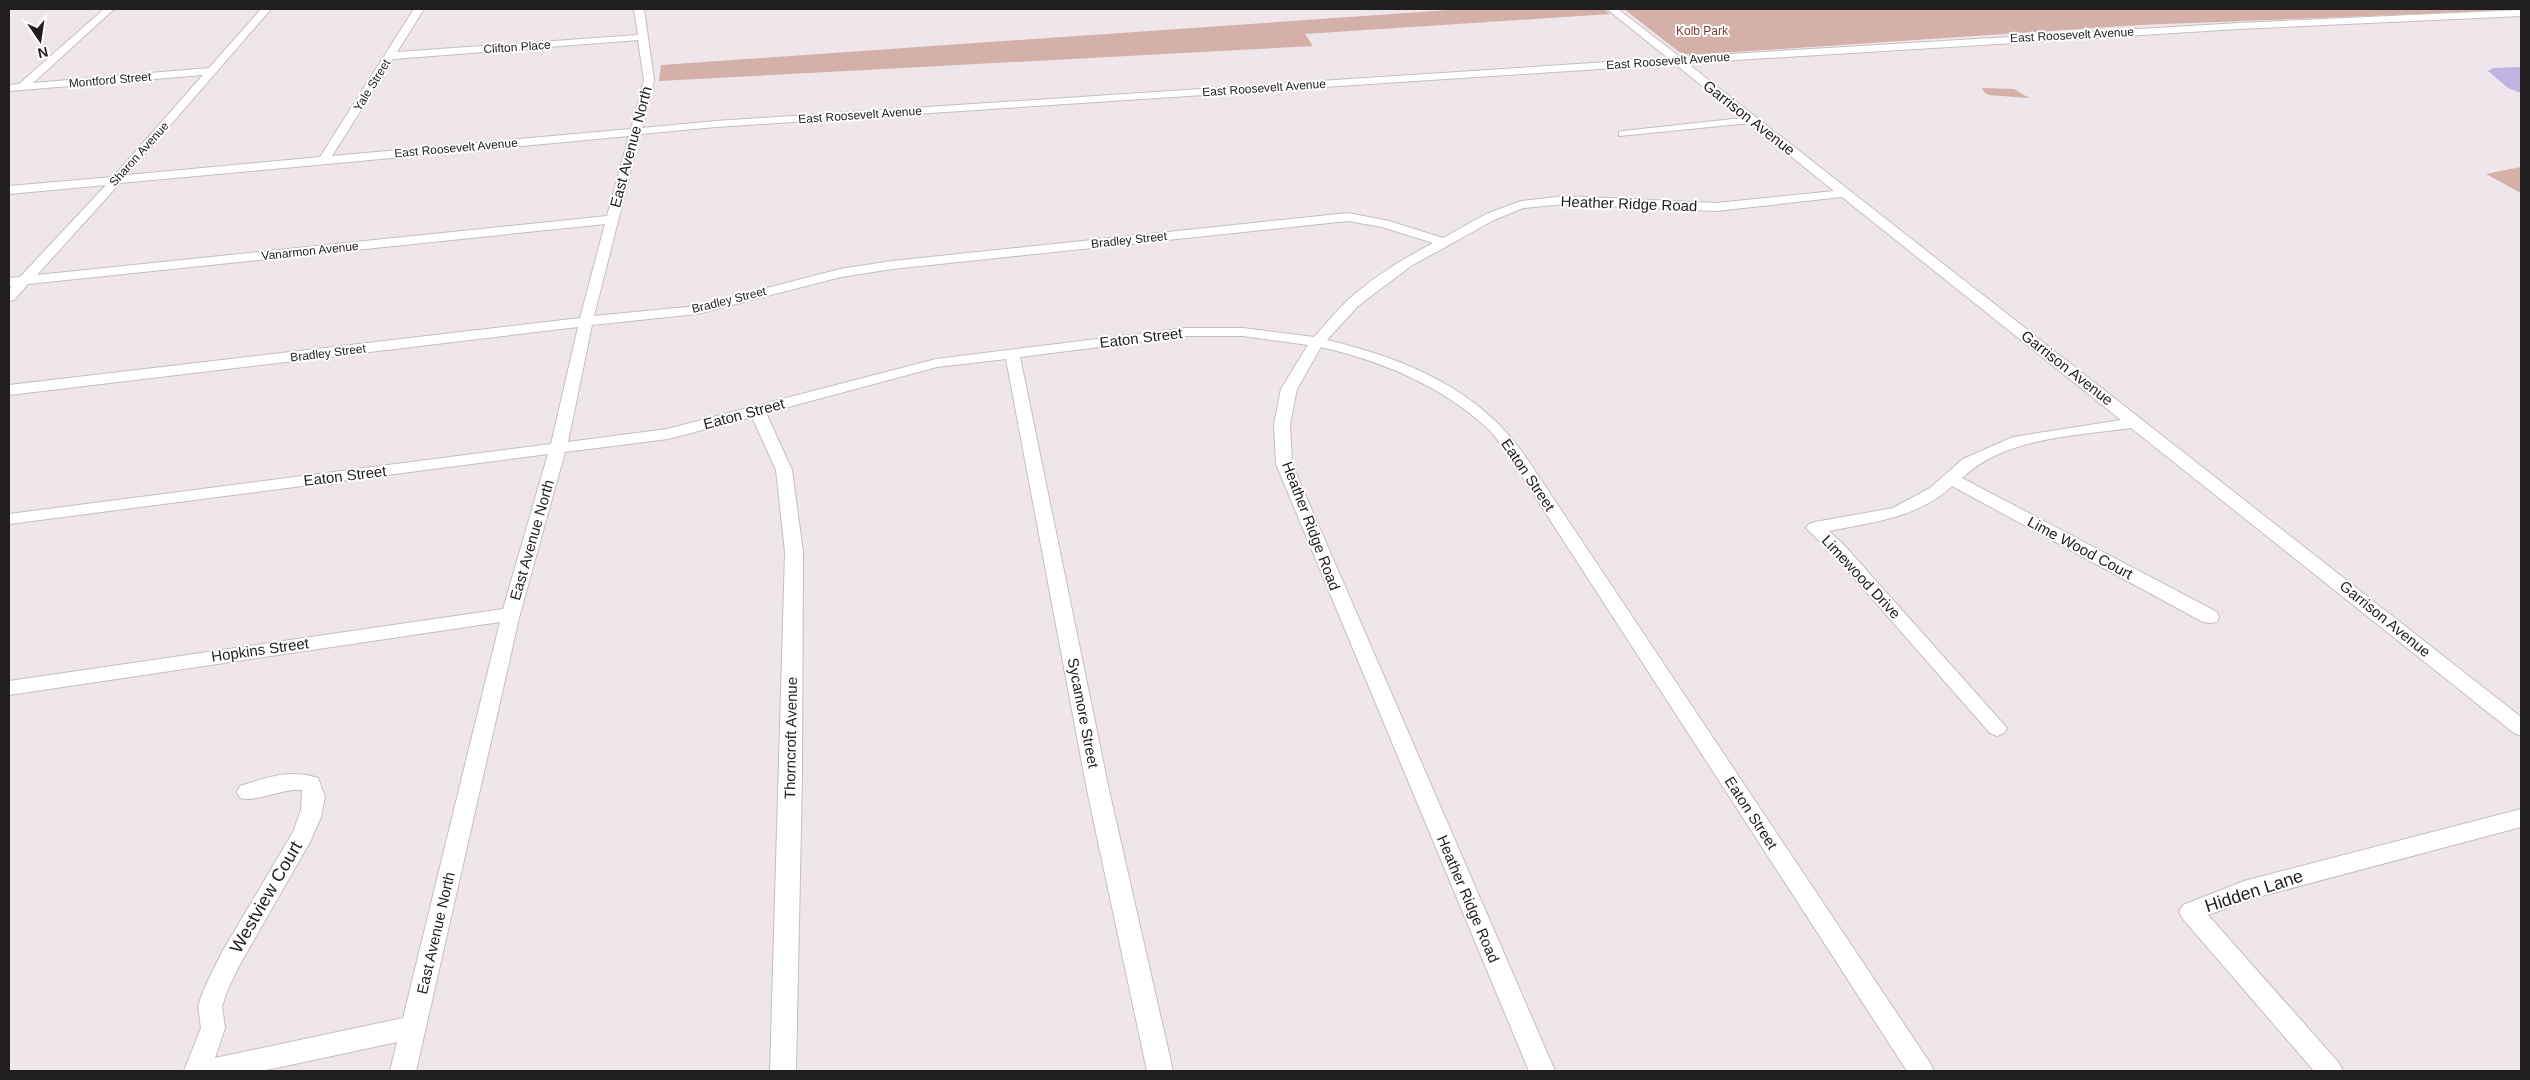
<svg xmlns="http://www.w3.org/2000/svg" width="2530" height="1080" font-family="Helvetica,sans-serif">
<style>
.green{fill:#d4b0a8}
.water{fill:#c1b4e5}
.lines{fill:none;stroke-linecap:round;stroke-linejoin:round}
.street-casing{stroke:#c6bec2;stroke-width:2}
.street{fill:#fff;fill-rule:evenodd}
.labels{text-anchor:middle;stroke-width:4;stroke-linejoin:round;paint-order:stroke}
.far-park-label{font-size:12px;fill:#7d382b;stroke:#fff}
.far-street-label{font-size:12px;fill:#211e20;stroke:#fff}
.street-label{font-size:15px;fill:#211e20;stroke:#fff}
.near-street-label{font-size:18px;fill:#211e20;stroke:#fff}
</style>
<rect width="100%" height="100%" fill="#eee6ea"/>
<!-- green -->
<path class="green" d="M1464,9H1604L1610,14L1305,34L1313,46L659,81L661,65Z
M1624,9H2521V10L2140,25L1690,55L1679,52Z
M1982,88L2014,89L2029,98L1989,95L1985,93Z
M2521,167V193L2486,174Z"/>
<!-- water -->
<path class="water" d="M2521,67V93L2508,88L2488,71L2493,68Z"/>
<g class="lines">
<defs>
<path id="street" d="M104,9H114L33,83L209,68L261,9H271L127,175L320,157L414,9H424L397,52L638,35L634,9H644L654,80L642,128L716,121L1668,58L1607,9H1618L1680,57L2239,23L2521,10V16L2239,29L1687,63L2521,717V736L2514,733L2131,428C2074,436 2006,437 1962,478L2217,612L2219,617L2217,622L2210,623L2203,622L1952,486C1918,518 1873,522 1829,531L1844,545L2007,728L2004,733L1997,736L1990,733L1832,553L1806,528L1809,524L1815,522L1893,508L1930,488L1963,459L2013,437L2121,420L1842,197L1716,211L1565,204L1523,208L1494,220L1411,266L1358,306L1327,340C1404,358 1479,389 1525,456L1930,1063L1934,1071H1907L1510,458C1503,448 1496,436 1487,428C1441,385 1381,361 1321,347L1297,389L1290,424L1292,464L1555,1071H1529L1276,464L1274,424L1281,389L1308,345L1243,336H1186L1020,357L1109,790L1173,1071H1147L1087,790L1006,359L937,367L766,413L792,470L803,552L802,776L796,1071H770L785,552L776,470L752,417L668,439L565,452L520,614L416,1071H390L397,1042L262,1071H184L201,1028L198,1006L204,989L222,952L293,832L301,810L302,790C282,788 256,803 240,798L237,792L240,786C268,777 290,769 318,778L325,797L321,817L310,842L239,966L228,989L222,1006L225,1028L215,1058L403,1018L500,622L9,695V681L503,609L548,454L9,524V514L551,444L578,327L9,395V385L580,318L605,224L28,284L14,300L9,301V289L12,286H9V278L20,277L106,185L9,194V186L113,177L203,75L9,91V85L19,84ZM638,40L644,80L631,129L332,156L393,59ZM1675,64L1742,118L1623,131L1619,132V136L1750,123L1834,191L1716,203L1565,196L1521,201L1486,214L1443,238L1389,221L1348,213L892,261L840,269L697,306L594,316L640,134L716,127ZM629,136L607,216L37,275L120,183ZM1348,221L1382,227L1433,243C1403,259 1373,277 1348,300C1336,311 1325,325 1314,337L1243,328H1186L936,359L667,429L568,442L592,325L697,314L841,277L892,269Z
M2521,809V827L2247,900L2208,915L2339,1063L2343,1071H2314L2183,919L2179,912L2183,905L2244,881Z"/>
</defs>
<!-- street casing -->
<use href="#street" class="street-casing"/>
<!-- street -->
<use href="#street" class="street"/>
</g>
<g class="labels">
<!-- far-park labels -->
<g class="far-park-label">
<text x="1702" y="35">Kolb Park</text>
</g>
<!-- far-street labels -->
<g class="far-street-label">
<text transform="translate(2072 35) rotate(-3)" y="4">East Roosevelt Avenue</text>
<text transform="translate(517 47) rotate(-4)" y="4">Clifton Place</text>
<text transform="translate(1668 61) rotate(-4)" y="4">East Roosevelt Avenue</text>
<text transform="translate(110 80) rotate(-5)" y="4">Montford Street</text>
<text transform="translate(372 85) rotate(-58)" y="4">Yale Street</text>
<text transform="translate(1264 88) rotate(-4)" y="4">East Roosevelt Avenue</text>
<text transform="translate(860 115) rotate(-4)" y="4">East Roosevelt Avenue</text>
<text transform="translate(456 148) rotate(-5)" y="4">East Roosevelt Avenue</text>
<text transform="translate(139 154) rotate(-48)" y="4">Sharon Avenue</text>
<text transform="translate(1129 240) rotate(-6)" y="4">Bradley Street</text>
<text transform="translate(310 251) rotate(-6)" y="4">Vanarmon Avenue</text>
<text transform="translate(729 300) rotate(-14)" y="4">Bradley Street</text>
<text transform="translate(328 353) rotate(-7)" y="4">Bradley Street</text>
</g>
<!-- street labels -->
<g class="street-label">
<text transform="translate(1749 118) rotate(38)" y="5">Garrison Avenue</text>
<text transform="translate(631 147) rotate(-75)" y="5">East Avenue North</text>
<text transform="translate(1629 204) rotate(2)" y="5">Heather Ridge Road</text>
<text transform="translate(1141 338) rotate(-7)" y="5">Eaton Street</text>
<text transform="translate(2067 368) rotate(38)" y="5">Garrison Avenue</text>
<text transform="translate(744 414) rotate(-15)" y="5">Eaton Street</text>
<text transform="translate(1528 475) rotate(56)" y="5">Eaton Street</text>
<text transform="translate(345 476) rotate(-7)" y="5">Eaton Street</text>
<text transform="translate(1311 526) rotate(69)" y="5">Heather Ridge Road</text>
<text transform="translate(532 540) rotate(-74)" y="5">East Avenue North</text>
<text transform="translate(2080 548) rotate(28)" y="5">Lime Wood Court</text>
<text transform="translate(1861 577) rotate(47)" y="5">Limewood Drive</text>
<text transform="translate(2385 619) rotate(39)" y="5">Garrison Avenue</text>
<text transform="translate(260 650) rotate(-8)" y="5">Hopkins Street</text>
<text transform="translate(1083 713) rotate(79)" y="5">Sycamore Street</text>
<text transform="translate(791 738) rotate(-89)" y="5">Thorncroft Avenue</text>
<text transform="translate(1751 813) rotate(57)" y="5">Eaton Street</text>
<text transform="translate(1468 899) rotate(67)" y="5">Heather Ridge Road</text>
<text transform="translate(436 933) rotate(-77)" y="5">East Avenue North</text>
</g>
<!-- near-street labels -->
<g class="near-street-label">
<text transform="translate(2254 891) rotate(-18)" y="6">Hidden Lane</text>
<text transform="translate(266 897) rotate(-60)" y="6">Westview Court</text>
</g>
</g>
<!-- border -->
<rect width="2530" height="1080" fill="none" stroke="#211e20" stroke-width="20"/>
<!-- north arrow -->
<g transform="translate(40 40) rotate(167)" stroke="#ffffff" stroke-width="4" paint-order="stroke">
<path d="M0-4L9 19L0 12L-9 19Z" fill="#211e20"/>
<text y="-8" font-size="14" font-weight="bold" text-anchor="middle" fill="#211e20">N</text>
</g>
</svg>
